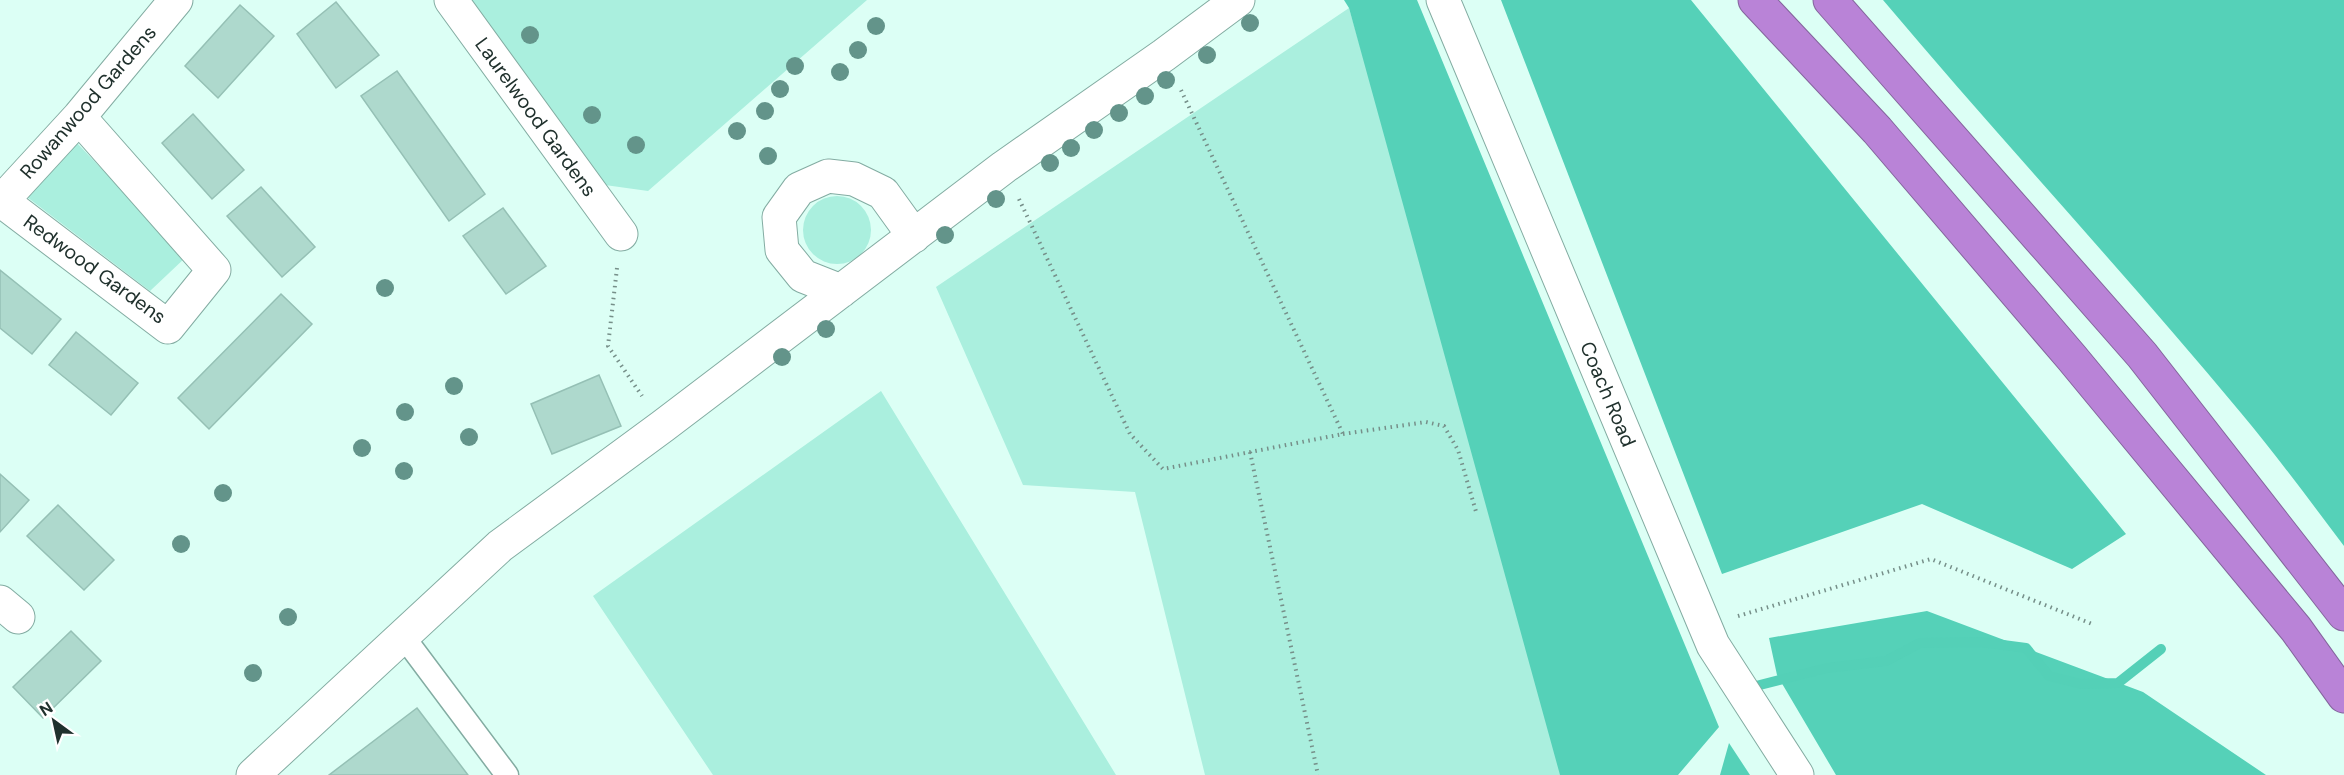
<svg xmlns="http://www.w3.org/2000/svg" width="2344" height="775" font-family="'DM Sans',sans-serif">
<style>
.green{fill:#aaefde}
.forest{fill:#55d1b8}
.lines{fill:none;stroke-linecap:round;stroke-linejoin:round}
.stream{stroke:#54d0b7;stroke-width:10}
.building{fill:#aed9cd;stroke:#95c0b5;stroke-width:1.5}
.lane-casing{stroke:#83aca2;stroke-width:25}
.street-casing{stroke:#83aca2;stroke-width:35}
.highway-casing{stroke:#83669c;stroke-width:35}
.path{stroke:#768f89;stroke-width:4;stroke-dasharray:1.5 4.5;stroke-linecap:butt}
.lane{stroke:#fff;stroke-width:22}
.street{stroke:#fff;stroke-width:33}
.highway{stroke:#b983d7;stroke-width:33}
.tree{fill:#63948a}
.labels{text-anchor:middle;stroke-width:4.5;stroke-linejoin:round;paint-order:stroke}
.street-label{font-size:20px;fill:#20312d;stroke:#fff}
</style>
<rect width="100%" height="100%" fill="#dcfff5"/>
<!-- green -->
<path class="green" d="M471,0H867L648,191L605,185Z
M1349,8L1463,401L1561,775H1205L1135,492L1023,485L936,287Z
M76,142L186,257L150,291L27,197Z
M803 230a34 34 0 1 1 68 0a34 34 0 1 1-68 0Z
M881,391L1116,775H713L593,596Z"/>
<!-- forest -->
<path class="forest" d="M1344,0H1417L1719,727L1678,775H1560L1349,8Z
M1501,0H1691L2126,534L2072,569L1922,504L1722,574Z
M1883,0H2344V546C2310,501 2277,456 2241,413C2124,272 2000,139 1883,0Z
M1927,611L2143,692L2266,775H1836L1777,675L1769,638Z
M1729,743L1750,775H1720Z"/>
<g class="lines">
<!-- stream -->
<path class="stream" d="M1752,687L1827,668L1886,661L1920,643L1980,642L2026,648L2049,676L2081,684L2118,683L2161,649"/>
</g>
<!-- building -->
<path class="building" d="M336,2L379,55L336,88L297,34Z
M240,5L274,36L218,98L185,66Z
M397,71L485,194L449,221L361,96Z
M193,114L244,170L212,199L162,143Z
M261,187L315,247L282,277L227,216Z
M503,208L546,266L506,294L463,236Z
M0,270L61,319L32,354L0,328Z
M281,294L312,324L209,429L178,398Z
M76,332L138,383L111,415L49,365Z
M599,375L621,426L552,454L531,404Z
M0,474L29,500L0,532Z
M58,505L114,560L84,590L27,536Z
M71,631L101,661L43,718L13,687Z
M417,708L468,775H329Z"/>
<g class="lines">
<defs>
<path id="lane" d="M403,636L507,775"/>
<path id="street" d="M451,0L621,234
M1443,0L1713,645L1797,775
M2,201L168,327L214,270L79,117
M0,203L79,117L176,0
M841,291L803,276L782,250L779,217L799,189L828,176L854,179L883,193L914,236
M0,602L18,617
M253,775L500,546L663,426L1004,167L1164,55L1238,0"/>
<path id="highway" d="M1755,0L1877,130L2072,358L2296,629L2344,696
M1830,0L2142,355L2344,614"/>
</defs>
<!-- lane casing -->
<use href="#lane" class="lane-casing"/>
<!-- street casing -->
<use href="#street" class="street-casing"/>
<!-- highway casing -->
<use href="#highway" class="highway-casing"/>
<!-- path -->
<path class="path" d="M1019,199L1130,434L1163,469L1343,434L1180,88
M617,268L608,346L642,396
M1343,434L1426,422L1444,426L1458,450L1477,515
M1250,452L1318,775
M1738,616L1931,559L2092,624"/>
<!-- lane -->
<use href="#lane" class="lane"/>
<!-- street -->
<use href="#street" class="street"/>
<!-- highway -->
<use href="#highway" class="highway"/>
</g>
<!-- trees -->
<g class="tree">
<circle cx="1250" cy="23" r="9"/>
<circle cx="876" cy="26" r="9"/>
<circle cx="530" cy="35" r="9"/>
<circle cx="858" cy="50" r="9"/>
<circle cx="1207" cy="55" r="9"/>
<circle cx="795" cy="66" r="9"/>
<circle cx="840" cy="72" r="9"/>
<circle cx="1166" cy="80" r="9"/>
<circle cx="780" cy="89" r="9"/>
<circle cx="1145" cy="96" r="9"/>
<circle cx="765" cy="111" r="9"/>
<circle cx="1119" cy="113" r="9"/>
<circle cx="592" cy="115" r="9"/>
<circle cx="1094" cy="130" r="9"/>
<circle cx="737" cy="131" r="9"/>
<circle cx="636" cy="145" r="9"/>
<circle cx="1071" cy="148" r="9"/>
<circle cx="768" cy="156" r="9"/>
<circle cx="1050" cy="163" r="9"/>
<circle cx="996" cy="199" r="9"/>
<circle cx="945" cy="235" r="9"/>
<circle cx="385" cy="288" r="9"/>
<circle cx="826" cy="329" r="9"/>
<circle cx="782" cy="357" r="9"/>
<circle cx="454" cy="386" r="9"/>
<circle cx="405" cy="412" r="9"/>
<circle cx="469" cy="437" r="9"/>
<circle cx="362" cy="448" r="9"/>
<circle cx="404" cy="471" r="9"/>
<circle cx="223" cy="493" r="9"/>
<circle cx="181" cy="544" r="9"/>
<circle cx="288" cy="617" r="9"/>
<circle cx="253" cy="673" r="9"/>
</g>
<g class="labels">
<!-- street labels -->
<g class="street-label">
<text transform="translate(88 102) rotate(-49)" y="7">Rowanwood Gardens</text>
<text transform="translate(536 117) rotate(54)" y="7">Laurelwood Gardens</text>
<text transform="translate(95 269) rotate(36)" y="7">Redwood Gardens</text>
<text transform="translate(1608 394) rotate(67)" y="7">Coach Road</text>
</g>
</g>
<!-- north arrow -->
<g transform="translate(54 721) rotate(327)" stroke="#ffffff" stroke-width="4.5" paint-order="stroke">
<path d="M0-4.5L10 22L0 15L-10 22Z" fill="#20312d"/>
<text y="-9" font-size="16" font-weight="bold" text-anchor="middle" fill="#20312d">N</text>
</g>
</svg>
